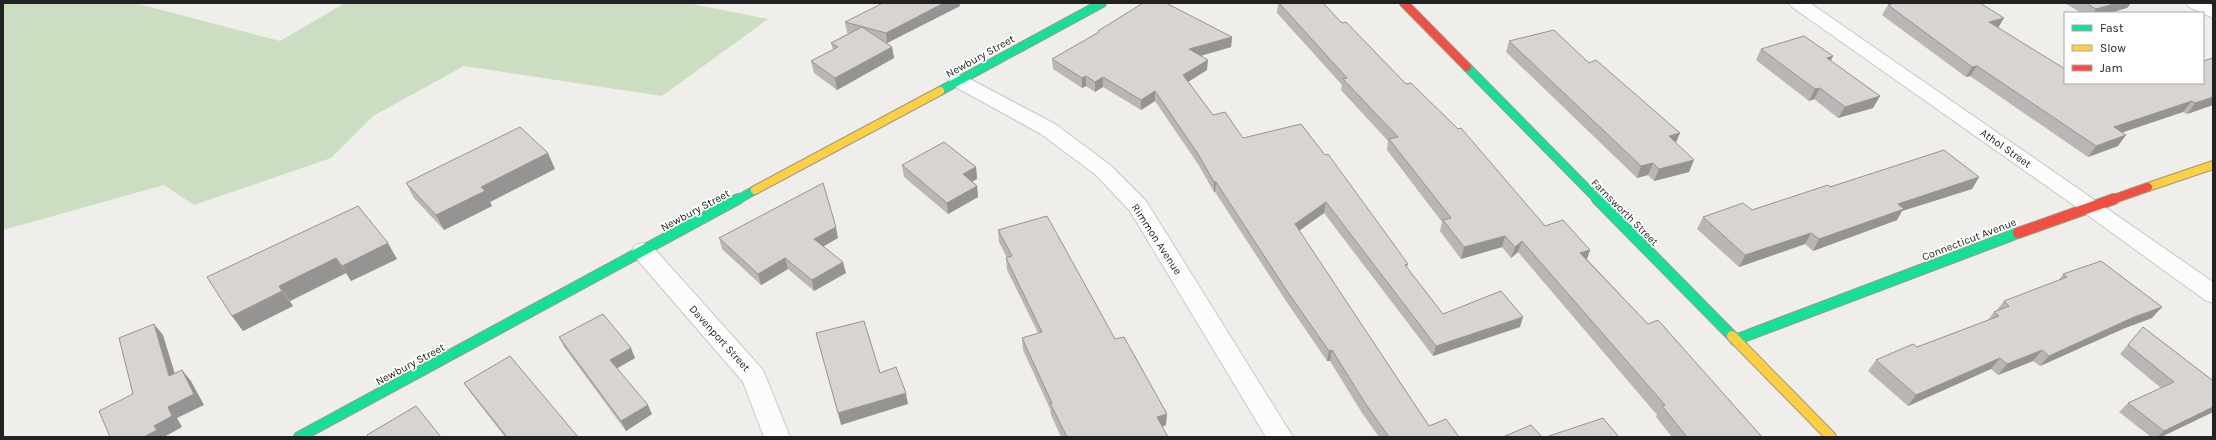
<svg xmlns="http://www.w3.org/2000/svg" width="2216" height="440" font-family="Karla,sans-serif">
<style>
.forest{fill:#cbdec1}
.lines{fill:none;stroke-linecap:round;stroke-linejoin:round}
.street-casing{stroke:#c9c8c7;stroke-width:2}
.fast-far1-casing{stroke:#999a82;stroke-width:10}
.fast-casing{stroke:#999a82;stroke-width:12}
.slow-far1-casing{stroke:#999a82;stroke-width:10}
.slow-casing{stroke:#999a82;stroke-width:12}
.jam-far1-casing{stroke:#999a82;stroke-width:10}
.jam-casing{stroke:#999a82;stroke-width:12}
.street{fill:#fdfcfc;fill-rule:evenodd}
.fast-far1{stroke:#16e098;stroke-width:8}
.fast{stroke:#16e098;stroke-width:10}
.slow-far1{stroke:#ffcf43;stroke-width:8}
.slow{stroke:#ffcf43;stroke-width:10}
.jam-far1{stroke:#f24e42;stroke-width:8}
.jam{stroke:#f24e42;stroke-width:10}
.wall{fill:#b9b6b5}
.shaded-wall{fill:#969493}
.building{fill:#d7d4d2;stroke:#969493}
.labels{text-anchor:middle;stroke-width:3.5;stroke-linejoin:round;paint-order:stroke}
.street-label{font-size:11px;fill:#222;stroke:#fff}
</style>
<rect width="100%" height="100%" fill="#f0eeeb"/>
<!-- forest -->
<path class="forest" d="M3,3H135L280,41L345,3H687L768,19L662,96L464,66L373,116L331,158L194,205L164,185L3,230Z"/>
<g class="lines">
<defs>
<path id="street" d="M1789,3H1810L2213,282V303L2205,300L2082,211L1792,7Z
M2186,3H2208L2213,6V18L2189,7Z
M959,75L966,77L1055,124L1110,165L1146,201L1293,437H1266L1130,211L1096,175L1041,134L952,85L949,81L952,77Z
M643,243L651,245L763,370L790,437H764L743,382L635,257L632,251L635,245Z"/>
<path id="fast-far1" d="M1467,67L1598,200
M940,91L1102,3
M737,200L755,190"/>
<path id="fast" d="M1597,199L1732,336
M1735,340L2018,233
M299,437L738,199"/>
<path id="slow-far1" d="M2148,187L2213,165
M755,190L940,91"/>
<path id="slow" d="M1732,336L1831,437"/>
<path id="jam-far1" d="M1404,3L1467,67
M2111,200L2148,187"/>
<path id="jam" d="M2018,233L2114,199"/>
</defs>
<!-- street casing -->
<use href="#street" class="street-casing"/>
<!-- fast-far1 casing -->
<use href="#fast-far1" class="fast-far1-casing"/>
<!-- fast casing -->
<use href="#fast" class="fast-casing"/>
<!-- slow-far1 casing -->
<use href="#slow-far1" class="slow-far1-casing"/>
<!-- slow casing -->
<use href="#slow" class="slow-casing"/>
<!-- jam-far1 casing -->
<use href="#jam-far1" class="jam-far1-casing"/>
<!-- jam casing -->
<use href="#jam" class="jam-casing"/>
<!-- street -->
<use href="#street" class="street"/>
<!-- fast-far1 -->
<use href="#fast-far1" class="fast-far1"/>
<!-- fast -->
<use href="#fast" class="fast"/>
<!-- slow-far1 -->
<use href="#slow-far1" class="slow-far1"/>
<!-- slow -->
<use href="#slow" class="slow"/>
<!-- jam-far1 -->
<use href="#jam-far1" class="jam-far1"/>
<!-- jam -->
<use href="#jam" class="jam"/>
</g>
<!-- wall -->
<path class="wall" d="M883,3H959L960,6L887,43L892,47L894,58L837,90L814,73L811,61L833,50L831,43L849,33H847L845,22Z
M1278,3H1323L1342,23L1406,84L1545,226L1590,250L1587,259L1648,324L1762,437H1672L1656,417L1657,415L1518,252L1511,258L1502,247L1461,259L1440,231L1442,222L1387,150L1388,141L1341,90L1342,85L1277,13Z
M2065,3H2131L2127,8L2109,13H2081Z
M1888,5L1998,27L2065,83H2203L2213,58V105L2187,114L2183,112L2122,132L2118,146L2088,157L1970,76L1966,77L1882,15Z
M1098,31L1232,37L1231,47L1201,56L1207,70L1188,82L1213,115L1408,264L1407,268L1443,314L1520,327L1433,356L1324,213L1299,231L1429,426L1459,437H1379L1362,413L1330,361H1327L1286,301L1215,192H1214L1198,164L1155,101L1141,110L1103,87L1095,92L1086,86L1082,88L1053,69L1052,59L1098,33Z
M1509,41L1676,143L1689,172L1654,181L1648,175L1637,178L1506,52Z
M1761,49L1833,56L1831,61L1880,96L1873,108L1838,118L1814,99L1809,101L1756,60Z
M902,165L976,167L977,179L972,181L977,186L978,197L948,214L904,177Z
M555,169L490,202L492,206L444,230L414,198L406,183Z
M1979,177L1972,189L1902,211L1897,220L1813,251L1805,244L1739,267L1697,229L1703,217L1752,210L1830,187Z
M358,206L397,259L351,281L346,273L290,301L293,306L243,331L232,316Z
M998,230L1115,339L1166,425L1162,427L1168,437H1061L1051,415L1050,409L1023,350L1022,338L1038,333L1007,270L1006,258H1007L999,242Z
M719,238H838L823,246L846,273L814,291L788,269L761,285L722,249Z
M2063,274L2152,318L2125,328L2040,366L2033,361L1998,375L1991,369L1908,406L1868,371L1876,360L1917,347L1988,320L1994,312L1996,311L2004,301L2059,280Z
M2143,327L2212,380H2213V415L2211,413L2161,437H2151L2119,412L2128,403L2161,388L2120,354Z
M559,337L635,358L617,368L652,414L626,431L564,347Z
M464,383L578,437H505L470,392Z"/>
<!-- shaded-wall -->
<path class="shaded-wall" d="M944,3H959L960,6L887,43L886,33Z
M2117,3H2131L2127,8L2109,13H2093L2096,9Z
M2004,18L1998,28L1989,22Z
M1232,37L1231,47L1189,59V49Z
M892,47L894,58L837,90L835,78Z
M1833,56L1827,67V58Z
M1208,60L1207,70L1183,85V75Z
M1977,66L1970,76L1966,77L1972,67Z
M1086,76V86L1082,88V78Z
M1103,77V87L1095,92V82Z
M1820,88L1814,99L1809,101L1815,89Z
M1155,91V101L1141,110V100Z
M1880,96L1873,108L1838,118L1845,107Z
M2213,97V105L2187,114L2195,103Z
M2192,101L2183,112L2106,138L2114,127Z
M1680,133L1675,145L1669,136Z
M2126,135L2118,146L2088,157L2096,146Z
M548,153L555,169L490,202L492,206L444,230L436,215L481,187Z
M1694,160L1689,172L1654,181L1659,169Z
M1653,163L1648,175L1637,178L1641,166Z
M976,167L977,179L964,186L963,174Z
M1979,177L1972,189L1902,211L1897,220L1813,251L1819,239L1898,204Z
M1214,182H1216L1215,192H1214Z
M977,186L978,197L948,214L947,203Z
M1326,202L1324,213L1293,235L1295,224Z
M836,227L838,238L817,250L814,239Z
M1811,233L1805,244L1739,267L1745,255Z
M1505,236L1502,247L1461,259L1464,247Z
M1522,241L1518,252L1511,258L1515,247Z
M388,243L397,259L351,281L342,266Z
M1590,250L1586,261L1580,253Z
M336,258L346,273L290,301L279,286Z
M785,258L788,269L761,285L758,274Z
M843,262L846,273L814,291L812,280Z
M282,291L293,306L243,331L232,316Z
M2162,307L2152,318L2125,328L2040,366L2049,356L2134,317Z
M1523,317L1520,327L1433,356L1436,346Z
M154,324L163,335L179,387L169,376Z
M631,348L635,358L614,370L610,360Z
M1332,350L1330,361H1327L1329,351Z
M2042,350L2033,361L1998,375L2007,364Z
M2000,358L1991,369L1908,406L1916,395Z
M182,370L191,381L204,405L177,418L182,427L164,437H144L154,426L168,407Z
M906,393L908,404L841,425L838,413Z
M648,405L652,414L626,431L621,421Z
M2213,407V411L2211,413L2161,437H2157L2164,431Z
M1167,414L1166,425L1156,429L1157,417Z"/>
<!-- building -->
<path class="building" d="M883,3H944L886,33L845,22Z
M1143,3H1166L1232,37L1189,49L1208,60L1183,75L1213,115L1225,112L1243,138L1301,124L1325,155L1328,154L1408,264L1405,265L1443,314L1501,291L1523,317L1436,346L1326,202L1295,224L1429,426L1446,419L1459,437H1389L1365,403L1332,350L1329,351L1287,291L1216,182H1214L1198,154L1155,91L1141,100L1103,77L1095,82L1086,76L1082,78L1052,59L1099,32L1098,31Z
M1279,3H1323L1342,23L1346,22L1406,84L1411,83L1458,129L1461,128L1545,226L1563,220L1590,250L1580,253L1648,324L1658,320L1762,437H1687L1662,406L1665,405L1522,241L1515,247L1505,236L1464,247L1443,220L1451,218L1389,139L1398,137L1343,79L1347,78Z
M1895,3H1980L2004,18L1989,22L2065,69V83H2203V61L2213,58V97L2195,103L2192,101L2114,127L2126,135L2096,146L1977,66L1972,67L1888,5Z
M2086,3H2117L2096,9Z
M862,27L892,47L835,78L811,61L838,47L831,43Z
M1554,30L1589,63L1596,60L1680,133L1669,136L1694,160L1659,169L1653,163L1641,166L1509,41Z
M1804,36L1833,56L1827,58L1880,96L1845,107L1820,88L1815,89L1761,49Z
M520,127L548,153L481,187L485,191L436,215L406,183Z
M944,142L976,167L963,174L977,186L947,203L902,165Z
M1944,150L1979,177L1898,204L1904,209L1819,239L1811,233L1745,255L1703,217L1743,203L1752,210L1828,185L1830,187Z
M823,183L836,227L814,239L843,262L812,280L785,258L758,274L719,238Z
M358,206L388,243L342,266L336,258L279,286L282,291L232,316L207,277Z
M1047,216L1115,339L1124,337L1167,414L1157,417L1168,437H1067L1050,403H1052L1022,338L1042,332L1006,258L1012,256L998,230Z
M2101,261L2162,307L2134,317L2049,356L2042,350L2007,364L2000,358L1916,395L1876,360L1913,344L1917,347L1999,316L1994,312L2009,306L2004,301L2067,277L2063,274Z
M603,314L631,348L610,360L648,405L621,421L559,337Z
M864,321L880,373L896,367L906,393L838,413L816,333Z
M154,324L169,376L182,370L194,394L168,407L172,416L154,426L157,430L144,437H110L99,411L133,394L119,338Z
M2143,327L2212,380H2213V407L2164,431L2128,403L2174,382L2128,345Z
M510,356L578,437H507L464,383Z
M416,406L441,437H369L367,435Z
M1603,418L1619,437H1546Z
M1531,425L1542,437H1503Z"/>
<g class="labels">
<!-- street labels -->
<g class="street-label">
<text transform="translate(980 56) rotate(-29)" y="4">Newbury Street</text>
<text transform="translate(2006 148) rotate(35)" y="4">Athol Street</text>
<text transform="translate(695 210) rotate(-28)" y="4">Newbury Street</text>
<text transform="translate(1625 212) rotate(45)" y="4">Farnsworth Street</text>
<text transform="translate(1157 239) rotate(57)" y="4">Rimmon Avenue</text>
<text transform="translate(1969 239) rotate(-21)" y="4">Connecticut Avenue</text>
<text transform="translate(720 338) rotate(48)" y="4">Davenport Street</text>
<text transform="translate(410 364) rotate(-28)" y="4">Newbury Street</text>
</g>
</g>
<!-- border -->
<rect width="2216" height="440" fill="none" stroke="#222222" stroke-width="8"/>
<!-- legend -->
<rect x="2064" y="12" width="140" height="72" fill="#ffffff" stroke="#a7a7a7"/>
<rect x="2072" y="25" width="20" height="6" fill="#16e098" stroke="#a7a7a7"/>
<text x="2100" y="32" font-size="12" fill="#222222">Fast</text>
<rect x="2072" y="45" width="20" height="6" fill="#ffcf43" stroke="#a7a7a7"/>
<text x="2100" y="52" font-size="12" fill="#222222">Slow</text>
<rect x="2072" y="65" width="20" height="6" fill="#f24e42" stroke="#a7a7a7"/>
<text x="2100" y="72" font-size="12" fill="#222222">Jam</text>
</svg>
